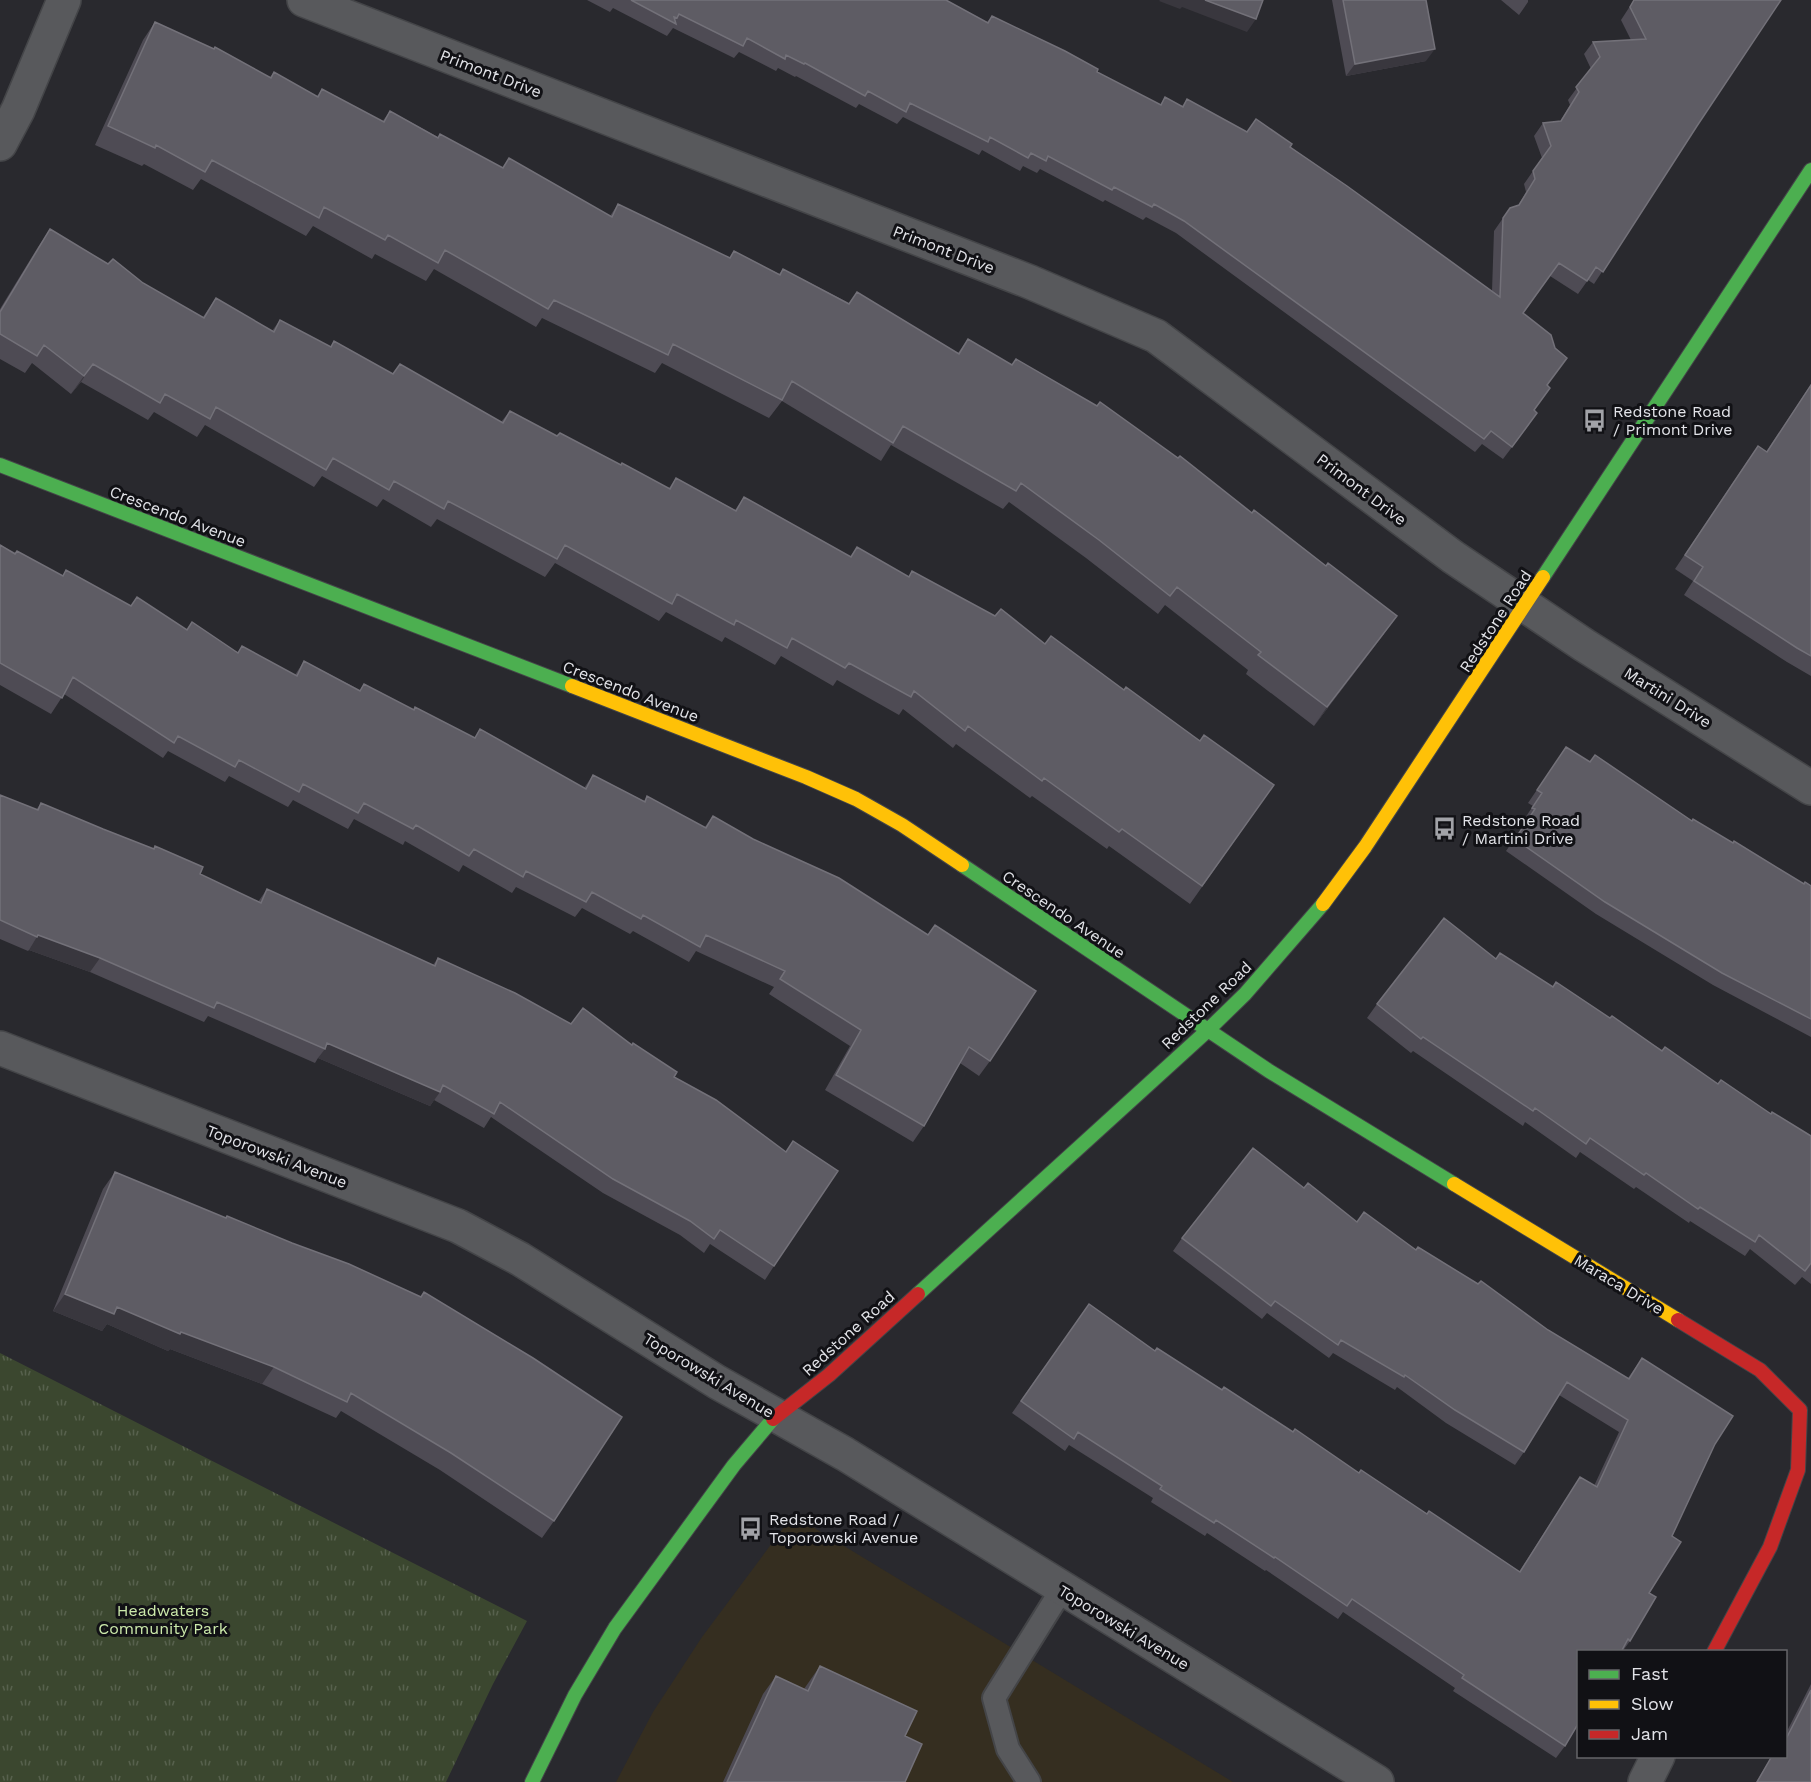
<svg xmlns="http://www.w3.org/2000/svg" width="1811" height="1782" font-family="'Work Sans',sans-serif">
<style>
.education{fill:#352e20}
.park{fill:url(#park-tufts)}
.lines{fill:none;stroke-linecap:round;stroke-linejoin:round}
.lane-casing{stroke:#444548;stroke-width:26}
.street-casing{stroke:#444548;stroke-width:36}
.fast-casing{stroke:#444548;stroke-width:16}
.slow-casing{stroke:#444548;stroke-width:16}
.jam-casing{stroke:#444548;stroke-width:16}
.lane{stroke:#58595c;stroke-width:22}
.street{stroke:#58595c;stroke-width:33}
.fast{stroke:#4caf50;stroke-width:14}
.slow{stroke:#ffc107;stroke-width:14}
.jam{stroke:#c62828;stroke-width:14}
.wall{fill:#4e4b54}
.shaded-wall{fill:#39373e}
.building{fill:#5e5c64;stroke:#737179;stroke-width:1.5}
.labels{text-anchor:middle;stroke-width:6;stroke-linejoin:round;paint-order:stroke}
.street-label{font-size:16px;fill:#e2e3e8;stroke:#111115}
.poi-label{font-size:16px;fill:#e2e3e8;stroke:#111115;text-anchor:start}
.park-label{font-size:16px;fill:#cceaab;stroke:#111115}
</style>
<defs>
<pattern id="park-tufts" width="24" height="20" patternUnits="userSpaceOnUse" patternTransform="scale(1.5)"><rect width="24" height="20" fill="#3b472f"/><path d="M3 7l-1-3M5 7V3M7 7l1-3M15 17l-1-3M17 17v-4M19 17l1-3" fill="none" stroke="#57614d"/></pattern>
</defs>
<rect width="100%" height="100%" fill="#29292e"/>
<!-- education -->
<path class="education" d="M793,1515L1233,1782H616L653,1712L702,1637Z"/>
<!-- park -->
<path class="park" d="M0,1353L527,1621L493,1684L446,1782H0Z"/>
<g class="lines">
<defs>
<path id="lane" d="M1029,1782L1008,1749L994,1698L1062,1589"/>
<path id="street" d="M304,0L1030,282L1156,336L1453,557L1584,645L1811,788
M0,144L18,110L64,0
M0,1048L458,1226L520,1259L717,1382L845,1454L1377,1782
M1645,1782L1658,1756"/>
<path id="fast" d="M0,465L572,686
M1543,577L1811,170
M962,865L1269,1071L1454,1184
M918,1294L1207,1031L1245,994L1323,904
M532,1782L575,1695L615,1628L734,1465L773,1419"/>
<path id="slow" d="M572,686L806,777L856,799L902,825L962,865
M1323,904L1365,847L1543,577
M1454,1184L1678,1320"/>
<path id="jam" d="M1678,1320L1760,1370L1800,1410L1798,1470L1770,1547L1714,1652
M773,1419L829,1375L918,1294"/>
</defs>
<!-- lane casing -->
<use href="#lane" class="lane-casing"/>
<!-- street casing -->
<use href="#street" class="street-casing"/>
<!-- fast casing -->
<use href="#fast" class="fast-casing"/>
<!-- slow casing -->
<use href="#slow" class="slow-casing"/>
<!-- jam casing -->
<use href="#jam" class="jam-casing"/>
<!-- lane -->
<use href="#lane" class="lane"/>
<!-- street -->
<use href="#street" class="street"/>
<!-- fast -->
<use href="#fast" class="fast"/>
<!-- slow -->
<use href="#slow" class="slow"/>
<!-- jam -->
<use href="#jam" class="jam"/>
</g>
<!-- wall -->
<path class="wall" d="M587,0H946L987,22L992,16L1160,105L1165,97L1182,106L1187,99L1247,132L1290,147L1492,291L1494,231L1510,208L1518,206L1526,192L1524,184L1542,158L1534,136L1543,123L1560,122L1570,105L1568,100L1591,69L1584,54L1593,42L1631,40L1621,20L1634,0H1781L1697,126L1594,284L1588,280L1578,294L1550,276L1523,314L1547,385L1534,410L1528,426L1503,459L1482,444L1475,452L1176,233L1146,217L1143,220L1105,200L1103,202L1040,169L1037,173L1023,166L1020,171L982,150L979,155L903,117L897,124L859,104L856,108L796,76L795,77L778,68L776,71L739,52L734,58L673,28L667,36L613,8L610,12Z
M1332,0H1426V61L1346,76Z
M1501,0H1528V2L1519,15Z
M155,22L270,77L274,72L317,96L322,89L382,122L390,111L438,137L502,168L509,158L610,216L618,204L729,258L734,251L779,274L783,269L849,303L857,292L958,353L968,339L1012,365L1016,359L1384,634L1314,726L1246,674L1248,670L1165,605L1158,614L1086,558L1009,502L1003,509L891,445L881,461L782,401L769,418L662,363L655,373L542,318L536,327L434,269L426,281L375,254L372,259L313,226L306,236L201,179L193,190L144,164L142,166L95,145L143,40Z
M50,229L108,264L143,283L203,317L216,298L272,331L280,320L330,347L334,341L392,374L400,364L501,422L510,411L557,436L669,488L676,478L735,510L744,497L850,557L857,547L908,577L912,571L1045,644L1124,690L1200,741L1274,785L1190,904L1109,846L1107,849L1032,796L1030,798L956,744L953,748L903,709L899,715L837,680L833,686L781,656L775,665L725,637L722,642L666,612L659,621L555,563L545,577L437,519L431,527L383,499L377,507L322,476L314,487L205,425L197,437L154,412L148,420L81,382L71,394L32,363L25,373L0,359V309L38,247Z
M1811,384V676L1787,662L1684,595L1693,581L1675,569L1748,460L1766,452Z
M0,545L62,576L66,570L130,606L238,652L242,646L295,675L304,661L360,690L364,684L413,710L415,707L474,738L480,729L584,788L593,775L644,801L647,796L704,828L713,816L990,1061L979,1076L960,1063L924,1126L913,1142L825,1090L850,1046L769,994L774,987L696,951L689,962L633,931L630,934L582,908L575,917L516,887L512,893L463,865L459,872L405,841L403,845L354,819L348,829L293,800L288,807L229,776L225,782L168,751L163,758L64,694L51,714L0,685Z
M1566,747L1590,762L1692,821L1733,843L1804,884L1811,886V1037L1713,985L1596,914L1506,851L1526,822L1523,821L1533,806L1528,803Z
M0,795L36,810L41,803L103,829L154,849L155,846L200,874L258,902L267,889L433,965L438,958L571,1024L674,1077L774,1266L765,1280L710,1244L704,1253L680,1235L603,1193L491,1117L484,1128L434,1100L430,1106L318,1058L315,1063L208,1016L204,1022L90,972L29,950L28,951L0,939Z
M1495,958L1553,987L1610,1018L1718,1084L1811,1136V1284L1802,1277L1795,1285L1750,1249L1745,1256L1690,1221L1689,1223L1636,1187L1634,1189L1580,1152L1576,1158L1525,1122L1523,1126L1413,1051L1411,1053L1367,1018L1377,1004Z
M115,1172L554,1521L542,1538L440,1470L341,1411L336,1418L262,1384L170,1349L168,1351L107,1324L102,1331L53,1311L103,1189Z
M1304,1188L1357,1222L1416,1250L1628,1378L1642,1358L1715,1444L1672,1536L1630,1641L1622,1652H1578L1565,1746L1556,1758L1453,1691L1455,1688L1343,1612L1338,1619L1266,1570L1265,1571L1207,1533L1205,1536L1151,1502L1153,1498L1069,1445L1065,1451L1012,1413L1089,1304L1155,1351L1222,1389L1293,1432L1519,1572L1580,1477L1594,1486L1619,1432L1559,1395L1524,1452L1515,1465L1446,1423L1397,1387L1395,1390L1333,1353L1329,1358L1267,1313L1262,1319L1173,1251L1182,1238Z
M820,1666L905,1736V1782H723L763,1694L776,1676L804,1689Z
M1811,1684V1782H1756L1772,1756H1785V1735Z"/>
<!-- shaded-wall -->
<path class="shaded-wall" d="M1160,0H1205L1256,19L1247,32L1182,7L1180,9L1159,1Z
M1435,49L1426,61L1346,76L1355,64Z
M93,364L81,382L71,394L84,376Z
M1397,616L1384,634L1314,726L1327,707Z
M38,935L100,958L90,972L29,950Z
M327,1043L440,1092L430,1106L318,1058L325,1049Z
M65,1294L117,1307L274,1367L262,1384L170,1349L168,1351L107,1324L102,1331L53,1311Z"/>
<!-- building -->
<path class="building" d="M631,0H946L988,23L992,16L1065,51L1098,69L1097,72L1161,105L1165,97L1183,107L1187,99L1247,132L1256,119L1292,144L1290,147L1347,186L1500,297L1503,218L1510,208L1519,205L1535,179L1533,171L1551,146L1543,123L1561,121L1579,92L1576,87L1600,57L1593,42L1646,39L1630,7L1634,0H1781L1697,126L1603,272L1596,267L1587,281L1559,263L1523,313L1551,335L1555,348L1567,358L1547,385L1550,388L1534,410L1537,413L1512,447L1491,431L1484,439L1184,221L1154,204L1152,207L1114,187L1112,190L1048,156L1046,161L1031,153L1028,158L990,137L988,142L910,103L906,112L868,91L865,96L805,63L804,64L786,55L785,59L747,38L743,46L679,14L677,18L674,17L676,24Z
M1205,0H1263L1256,19Z
M1343,0H1426L1435,49L1355,64Z
M155,22L214,49L215,47L271,78L274,72L318,97L322,89L384,122L390,111L438,138L440,134L503,168L509,158L612,217L618,204L730,258L734,251L780,275L783,269L849,304L857,292L959,354L968,339L1012,365L1016,359L1097,406L1100,402L1178,458L1180,456L1252,513L1254,510L1326,566L1328,563L1397,616L1327,707L1258,655L1261,652L1177,587L1170,596L1099,540L1021,483L1016,491L903,426L893,443L792,381L782,400L673,344L668,355L554,300L548,309L445,250L438,263L388,235L385,240L324,207L319,218L212,160L205,172L156,145L155,148L108,126Z
M50,229L108,264L113,259L143,283L204,318L216,298L274,332L280,320L331,347L334,341L393,374L400,364L503,423L510,411L557,436L560,433L621,465L622,463L670,489L676,478L736,511L744,497L851,557L857,547L909,577L912,571L995,616L1001,609L1045,644L1051,636L1124,690L1126,687L1200,741L1204,735L1274,785L1202,886L1122,829L1119,832L1044,778L1042,781L968,726L965,731L914,691L911,697L849,663L845,668L792,638L787,648L736,620L734,625L677,594L672,604L565,545L557,559L448,501L444,509L394,481L389,490L333,458L326,470L216,407L210,419L165,394L160,403L93,364L84,376L44,345L37,356L0,334V312Z
M1811,385V656L1797,648L1694,581L1703,567L1685,555L1758,446L1767,452Z
M0,545L15,554L17,551L63,576L66,570L131,606L137,597L187,630L192,622L238,653L242,646L297,676L304,661L360,691L364,684L414,710L415,707L475,738L480,729L586,789L593,775L645,802L647,796L706,828L713,816L753,839L839,878L928,935L935,925L1036,991L990,1061L969,1047L924,1126L836,1075L861,1030L780,979L785,971L706,935L700,947L643,915L641,919L592,892L586,902L526,871L523,877L474,849L469,856L416,825L413,829L364,803L358,813L303,784L299,792L239,760L235,767L178,736L174,743L73,677L62,698L0,663Z
M1566,747L1590,762L1595,755L1692,821L1693,819L1733,843L1734,841L1804,884L1805,882L1811,886V1019L1722,973L1605,902L1515,839L1535,809L1532,808L1542,793L1537,790Z
M0,795L38,810L41,803L103,829L154,849L155,846L203,867L200,874L261,903L267,889L435,966L438,958L515,993L571,1024L583,1008L632,1045L633,1043L677,1072L674,1077L716,1100L786,1152L793,1141L838,1171L774,1266L720,1230L714,1239L690,1221L613,1179L500,1102L494,1114L443,1085L440,1092L327,1043L325,1049L217,1002L214,1008L100,958L38,935L37,937L0,920Z
M1444,918L1496,959L1500,953L1553,987L1556,982L1610,1018L1612,1016L1662,1051L1665,1047L1718,1084L1721,1080L1771,1114L1772,1112L1811,1136V1263L1805,1271L1759,1235L1755,1242L1700,1207L1698,1209L1646,1173L1644,1175L1590,1138L1586,1144L1535,1108L1533,1111L1423,1037L1421,1039L1377,1004Z
M1253,1148L1304,1188L1308,1183L1357,1222L1364,1212L1416,1250L1418,1247L1478,1284L1481,1281L1548,1330L1629,1379L1642,1358L1733,1416L1715,1444L1672,1536L1681,1542L1649,1593L1656,1597L1630,1641L1628,1639L1621,1652H1578V1724L1565,1746L1462,1678L1464,1675L1352,1599L1347,1606L1275,1557L1274,1558L1216,1520L1214,1523L1160,1489L1162,1486L1078,1432L1074,1439L1021,1401L1089,1304L1155,1351L1157,1348L1222,1390L1224,1387L1293,1432L1295,1429L1359,1473L1361,1470L1427,1514L1429,1511L1520,1572L1580,1477L1597,1487L1628,1420L1567,1382L1524,1452L1455,1410L1405,1375L1404,1377L1341,1340L1338,1345L1275,1301L1271,1306L1182,1238Z
M115,1172L226,1218L227,1216L292,1243L349,1264L421,1297L424,1292L533,1358L622,1417L554,1521L451,1453L351,1393L347,1402L274,1367L181,1332L180,1334L117,1307L114,1314L65,1294Z
M820,1666L917,1711L905,1736L922,1744L905,1782H727L776,1676L808,1691Z
M1811,1690V1782H1757L1772,1756H1785V1741Z"/>
<!-- icons -->
<defs>
<symbol id="bus-bare" viewBox="-9 -9 18 18"><path d="M-5-6H5V4H4V6H2V4H-2V6H-4V4H-5ZM-3.5-4V0h7V-4ZM-3.5 1.2v1.5H-2V1.2ZM2 1.2v1.5H3.5V1.2Z" fill="#a1a2a7" stroke="#111115" stroke-width="2.5" paint-order="stroke"/></symbol>
</defs>
<g fill-rule="evenodd">
<use href="#bus-bare" x="1578" y="404" width="33" height="33"/>
<use href="#bus-bare" x="1428" y="812" width="33" height="33"/>
<use href="#bus-bare" x="734" y="1512" width="33" height="33"/>
</g>
<g class="labels">
<!-- street labels -->
<g class="street-label">
<text transform="translate(491 73) rotate(21)" y="6">Primont Drive</text>
<text transform="translate(944 249) rotate(21)" y="6">Primont Drive</text>
<text transform="translate(1362 489) rotate(37)" y="6">Primont Drive</text>
<text transform="translate(178 516) rotate(21)" y="6">Crescendo Avenue</text>
<text transform="translate(1495 621) rotate(-57)" y="6">Redstone Road</text>
<text transform="translate(631 691) rotate(21)" y="6">Crescendo Avenue</text>
<text transform="translate(1668 697) rotate(32)" y="6">Martini Drive</text>
<text transform="translate(1064 914) rotate(34)" y="6">Crescendo Avenue</text>
<text transform="translate(1206 1005) rotate(-44)" y="6">Redstone Road</text>
<text transform="translate(277 1156) rotate(21)" y="6">Toporowski Avenue</text>
<text transform="translate(1619 1284) rotate(31)" y="6">Maraca Drive</text>
<text transform="translate(848 1333) rotate(-42)" y="6">Redstone Road</text>
<text transform="translate(709 1375) rotate(31)" y="6">Toporowski Avenue</text>
<text transform="translate(1124 1627) rotate(31)" y="6">Toporowski Avenue</text>
</g>
<!-- poi labels -->
<g class="poi-label">
<text x="1613" y="417">Redstone Road<tspan x="1613" dy="18">/ Primont Drive</tspan></text>
<text x="1462" y="826">Redstone Road<tspan x="1462" dy="18">/ Martini Drive</tspan></text>
<text x="769" y="1525">Redstone Road /<tspan x="769" dy="18">Toporowski Avenue</tspan></text>
</g>
<!-- park labels -->
<g class="park-label">
<text x="163" y="1616">Headwaters<tspan x="163" dy="18">Community Park</tspan></text>
</g>
</g>
<!-- legend -->
<rect x="1577" y="1650" width="210" height="108" fill="#111115" stroke="#656569" stroke-width="1.5"/>
<rect x="1589" y="1670" width="30" height="9" fill="#4caf50" stroke="#656569" stroke-width="1.5"/>
<text x="1631" y="1680" font-size="18" fill="#e2e3e8">Fast</text>
<rect x="1589" y="1700" width="30" height="9" fill="#ffc107" stroke="#656569" stroke-width="1.5"/>
<text x="1631" y="1710" font-size="18" fill="#e2e3e8">Slow</text>
<rect x="1589" y="1730" width="30" height="9" fill="#c62828" stroke="#656569" stroke-width="1.5"/>
<text x="1631" y="1740" font-size="18" fill="#e2e3e8">Jam</text>
</svg>
